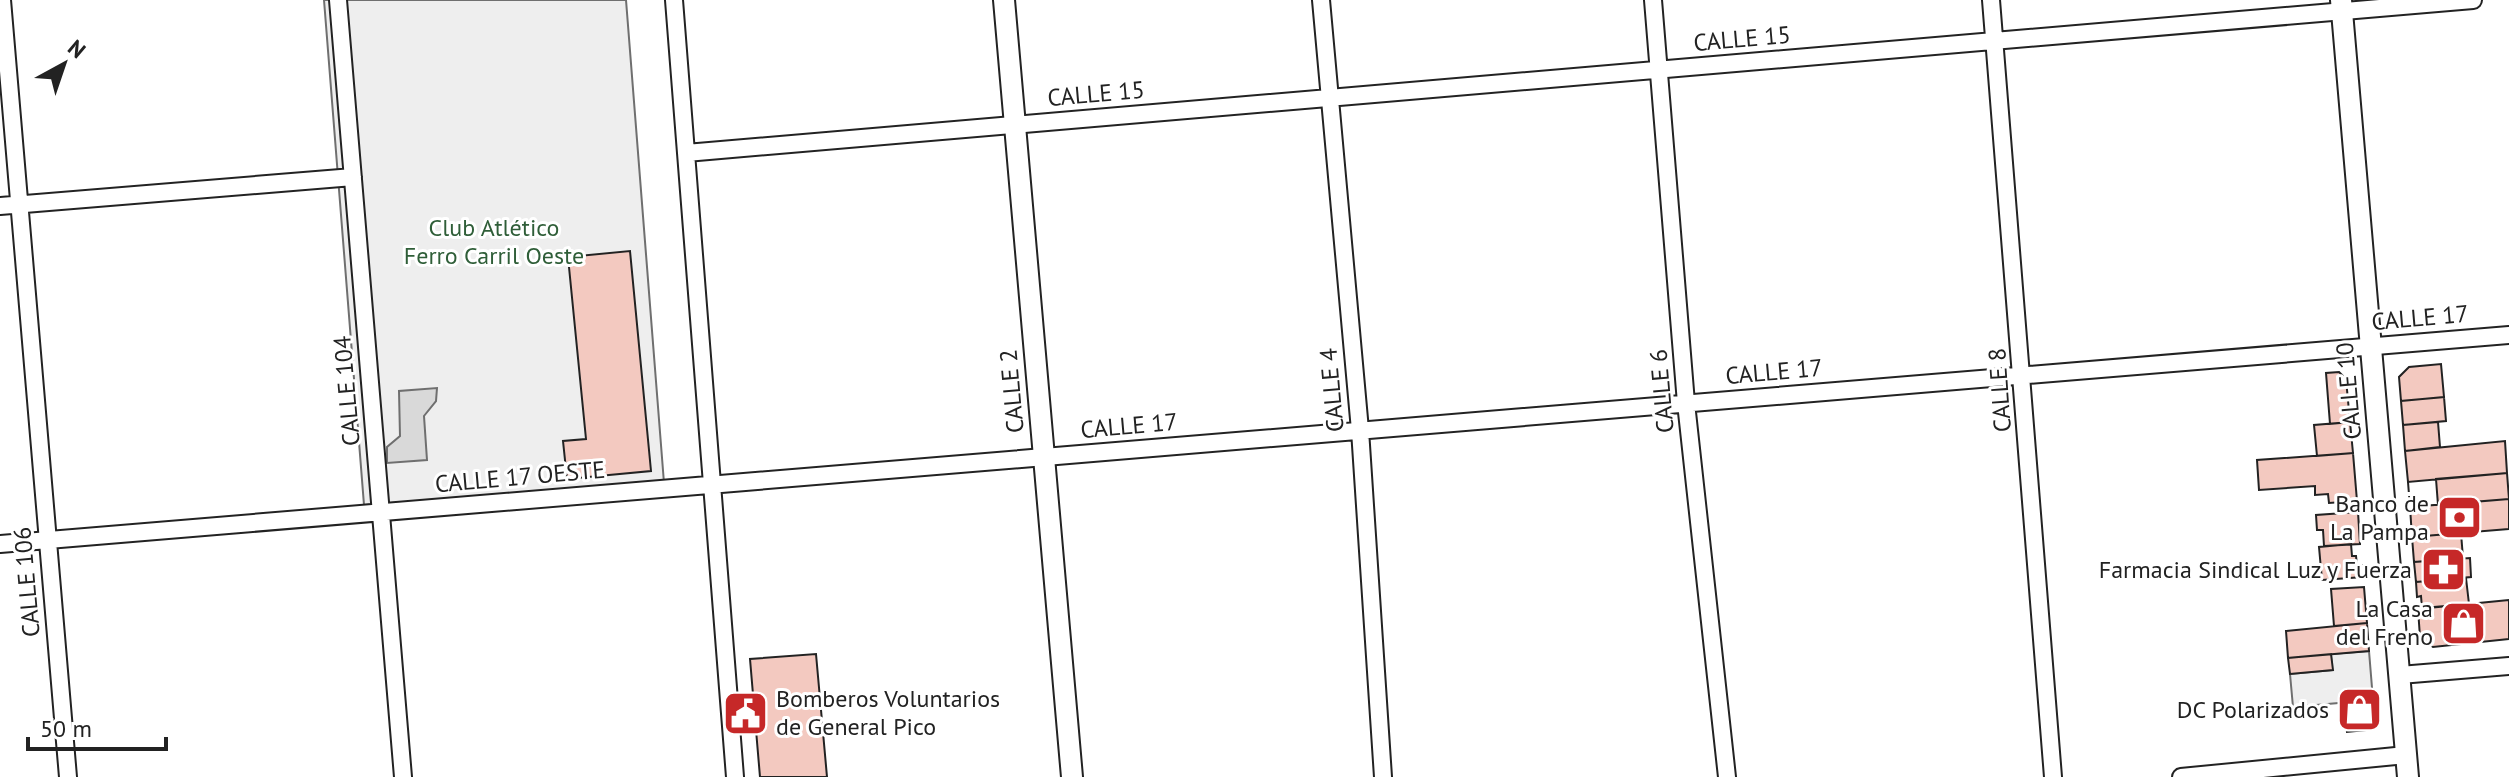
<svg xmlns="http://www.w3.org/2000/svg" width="2509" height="777" font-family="'PT Sans',sans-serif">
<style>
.green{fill:#eee;stroke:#6f6f6f;stroke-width:2}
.water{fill:#d9d9d9;stroke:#6f6f6f;stroke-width:2}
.building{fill:#f3c9c0;stroke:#222;stroke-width:2}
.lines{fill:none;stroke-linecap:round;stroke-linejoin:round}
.minor-casing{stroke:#222;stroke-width:20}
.tertiary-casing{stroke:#222;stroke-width:24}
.minor{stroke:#fff;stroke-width:16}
.tertiary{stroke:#fff;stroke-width:20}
.fence{stroke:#222;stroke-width:2;stroke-dasharray:10 4;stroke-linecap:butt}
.labels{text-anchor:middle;stroke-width:6;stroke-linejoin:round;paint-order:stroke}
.street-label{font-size:24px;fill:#222;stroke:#fff}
.park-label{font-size:24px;fill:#2f5e38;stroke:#fff}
.poi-label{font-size:24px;fill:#222;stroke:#fff;text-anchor:end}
</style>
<rect width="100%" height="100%" fill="#fff"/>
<!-- green -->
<path class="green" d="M324,0H626L664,483L364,505Z
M2369,651L2373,700L2293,707L2290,674L2332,670L2331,654Z"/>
<!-- water -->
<path class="water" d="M437,388L436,401L424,416L427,460L387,463V447L400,436L399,391Z"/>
<!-- building -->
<path class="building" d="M630,251L651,471L567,479L563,441L586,439L568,257Z
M2441,364L2444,397L2401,401L2399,377L2409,367Z
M2339,372L2346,379L2350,422L2330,424L2326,373Z
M2444,397L2446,421L2403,425L2401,401Z
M2350,422L2353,453L2317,456L2314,425Z
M2438,422L2440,447L2405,451L2403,425Z
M2505,441L2507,473L2408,482L2405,451Z
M2353,453L2357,501L2329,503L2328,494L2315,495V486L2259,490L2257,460Z
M2507,473L2509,499L2438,505L2436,479Z
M2509,499V529L2412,537L2410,507Z
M2358,512L2360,544L2324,546L2323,530H2317L2316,515Z
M2461,533L2463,558L2414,562L2412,537Z
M2351,544L2352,556H2356L2357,565H2362L2363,577L2322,580L2319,547Z
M2470,558L2471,577L2416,582L2414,562Z
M2466,578L2469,604L2422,608L2421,596L2417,597L2416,582Z
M2364,587L2367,623L2334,626L2331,589Z
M2509,600V639L2433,647L2420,637L2418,609Z
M2367,623L2369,651L2288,658L2286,631Z
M816,654L827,777H760L750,659Z
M2331,654L2333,670L2290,674L2288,658Z
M2373,700L2375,718L2366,730L2347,732L2344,702Z"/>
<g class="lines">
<defs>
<path id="minor" d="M2,0L68,777
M338,0L403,777
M674,0L735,777
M1321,0L1360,430L1383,777
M1653,0L1686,403L1727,777
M1991,0L2053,777
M686,153L2473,0
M0,206L353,177
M0,544L2509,335
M2400,675L2509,666
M2181,777L2406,755"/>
<path id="tertiary" d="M1004,0L1072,777
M2341,0L2408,777"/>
</defs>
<!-- minor casing -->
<use href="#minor" class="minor-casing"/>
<!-- tertiary casing -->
<use href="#tertiary" class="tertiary-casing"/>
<!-- minor -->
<use href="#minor" class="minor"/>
<!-- tertiary -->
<use href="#tertiary" class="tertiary"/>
<!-- fence -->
<path class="fence" d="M2408,482L2410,507"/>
</g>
<!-- icons -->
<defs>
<symbol id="bank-square" viewBox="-11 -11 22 22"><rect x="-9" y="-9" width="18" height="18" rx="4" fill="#c62828" stroke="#fff"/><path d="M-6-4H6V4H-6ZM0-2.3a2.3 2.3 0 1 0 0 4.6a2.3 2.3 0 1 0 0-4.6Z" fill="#fff"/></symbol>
<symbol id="pharmacy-square" viewBox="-11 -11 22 22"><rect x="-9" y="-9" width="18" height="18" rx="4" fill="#c62828" stroke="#fff"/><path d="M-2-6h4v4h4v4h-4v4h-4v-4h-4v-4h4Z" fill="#fff"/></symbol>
<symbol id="shop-square" viewBox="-11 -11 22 22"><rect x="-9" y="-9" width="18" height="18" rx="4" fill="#c62828" stroke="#fff"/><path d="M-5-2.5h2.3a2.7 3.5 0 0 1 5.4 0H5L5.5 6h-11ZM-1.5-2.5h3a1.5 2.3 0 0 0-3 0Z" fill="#fff"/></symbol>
<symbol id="civic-square" viewBox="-11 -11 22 22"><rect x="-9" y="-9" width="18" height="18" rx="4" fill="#c62828" stroke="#fff"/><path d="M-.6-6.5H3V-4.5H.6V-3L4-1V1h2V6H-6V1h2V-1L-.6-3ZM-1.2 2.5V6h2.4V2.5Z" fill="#fff"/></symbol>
</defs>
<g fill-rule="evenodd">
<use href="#bank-square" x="2434" y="492" width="51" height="51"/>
<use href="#pharmacy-square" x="2418" y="544" width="51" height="51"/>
<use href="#shop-square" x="2438" y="598" width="51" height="51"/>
<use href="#shop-square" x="2334" y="684" width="51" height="51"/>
<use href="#civic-square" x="720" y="688" width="51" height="51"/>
</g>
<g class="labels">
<!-- street labels -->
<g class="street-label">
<text transform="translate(1742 39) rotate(-5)" y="8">CALLE 15</text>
<text transform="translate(1096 94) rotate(-5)" y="8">CALLE 15</text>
<text transform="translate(2420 318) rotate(-5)" y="8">CALLE 17</text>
<text transform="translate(1774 372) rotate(-5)" y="8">CALLE 17</text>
<text transform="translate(1332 390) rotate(-95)" y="8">CALLE 4</text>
<text transform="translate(2000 390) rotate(-94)" y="8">CALLE 8</text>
<text transform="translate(347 391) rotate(-95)" y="8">CALLE 104</text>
<text transform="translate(1012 391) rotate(-95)" y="8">CALLE 2</text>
<text transform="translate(1662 391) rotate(-95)" y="8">CALLE 6</text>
<text transform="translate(2349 391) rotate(-95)" y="8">CALLE 10</text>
<text transform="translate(1129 426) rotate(-5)" y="8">CALLE 17</text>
<text transform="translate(520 477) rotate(-5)" y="8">CALLE 17 OESTE</text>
<text transform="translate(27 582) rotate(-95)" y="8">CALLE 106</text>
</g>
<!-- park labels -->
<g class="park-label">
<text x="494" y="236">Club Atlético<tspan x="494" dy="28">Ferro Carril Oeste</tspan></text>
</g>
<!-- poi labels -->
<g class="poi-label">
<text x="2429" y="512">Banco de<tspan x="2429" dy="28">La Pampa</tspan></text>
<text x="2412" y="578">Farmacia Sindical Luz y Fuerza</text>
<text x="2433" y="617">La Casa<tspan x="2433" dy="28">del Freno</tspan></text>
<text x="776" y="707" text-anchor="start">Bomberos Voluntarios<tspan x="776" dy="28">de General Pico</tspan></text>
<text x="2329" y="718">DC Polarizados</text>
</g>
</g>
<!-- north arrow -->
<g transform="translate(64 64) rotate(40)" stroke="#ffffff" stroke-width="6" paint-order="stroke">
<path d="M0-6L14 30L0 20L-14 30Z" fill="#222222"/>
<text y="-12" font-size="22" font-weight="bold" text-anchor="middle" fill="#222222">N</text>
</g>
<!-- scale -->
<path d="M28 737v12h138v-12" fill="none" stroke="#222222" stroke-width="4"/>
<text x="40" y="737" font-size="24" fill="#222222" stroke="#ffffff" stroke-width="6" paint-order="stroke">50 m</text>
</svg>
